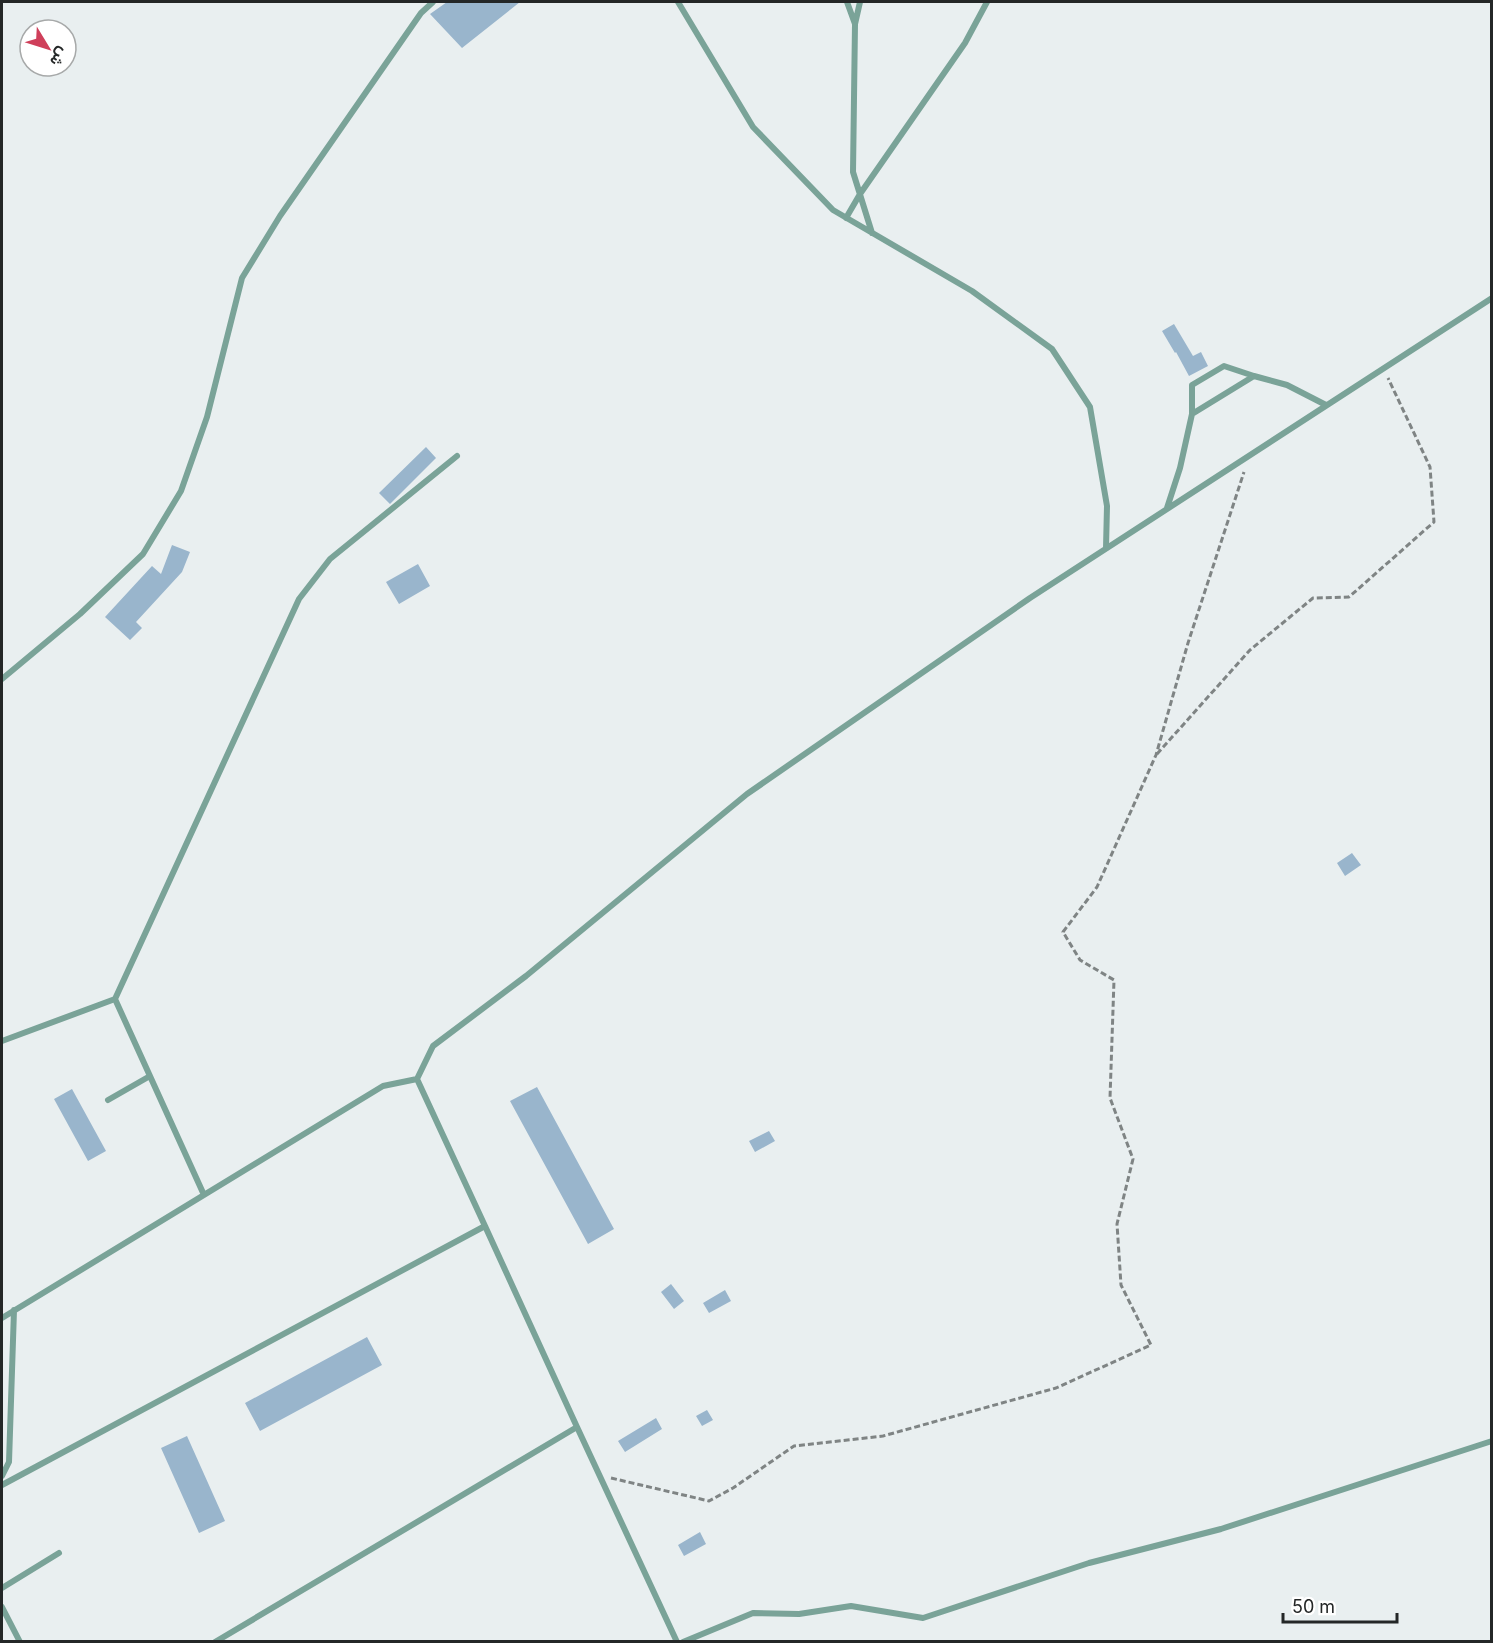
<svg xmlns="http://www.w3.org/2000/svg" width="1493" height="1643" font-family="Inter,Vazirmatn,sans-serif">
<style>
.building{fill:#99b5cc}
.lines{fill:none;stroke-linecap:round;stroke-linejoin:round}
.path{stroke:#7f8484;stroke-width:3;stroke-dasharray:6 3;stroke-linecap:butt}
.service{stroke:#7aa398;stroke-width:6}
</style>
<rect width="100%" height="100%" fill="#e9eff0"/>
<!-- building -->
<path class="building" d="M447,2H520L462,48L430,14Z
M1174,324L1193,356L1201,352L1208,366L1189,376L1176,352L1175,353L1162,331Z
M426,447L436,458L390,504L379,493Z
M172,545L190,552L182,572L136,622L142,628L130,640L105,617L152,566L161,574Z
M418,564L430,586L399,604L386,582Z
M1352,853L1361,865L1345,876L1337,863Z
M537,1087L614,1229L588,1244L510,1101Z
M72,1089L106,1151L88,1161L54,1099Z
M769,1131L775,1141L755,1152L749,1141Z
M671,1284L684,1301L674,1309L661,1292Z
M725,1290L731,1301L709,1313L703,1303Z
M367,1337L382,1365L260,1431L245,1403Z
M707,1410L713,1420L702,1426L696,1416Z
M656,1418L662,1429L625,1452L618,1441Z
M187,1436L225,1521L199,1533L161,1448Z
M700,1532L706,1544L684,1556L678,1545Z"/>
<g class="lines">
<!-- path -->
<path class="path" d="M1157,754L1250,650L1313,598L1349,597L1434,522L1430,467L1388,378
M611,1478L709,1501L733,1488L794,1446L883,1436L1056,1388L1151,1345L1121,1285L1117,1224L1133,1159L1110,1098L1114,980L1080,960L1063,932L1097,887L1156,755L1188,643L1244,472"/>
<!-- service -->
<path class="service" d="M678,2L753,127L833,210L972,291L1052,349L1090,407L1107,506L1106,548
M847,2L855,24
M860,2L855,24L853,172L872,233
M846,218L860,194L965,43L987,2
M1192,414V385L1224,366L1254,376
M1167,508L1180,468L1192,414L1254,376L1287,385L1326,405
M2,679L80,614L143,554L181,491L207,417L242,278L280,216L421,13L433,2
M2,1041L115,999
M108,1100L150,1076
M204,1195L115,999L299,599L330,559L457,456
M2,1318L383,1086L417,1079
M577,1427L677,1642
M2,1476L9,1462L14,1310
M2,1485L485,1226L417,1079L433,1046L526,976L747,794L1030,598L1492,298
M2,1588L59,1553
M2,1607L20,1642
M215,1642L577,1427L485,1226
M683,1642L753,1613L799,1614L851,1606L923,1618L1089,1563L1221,1529L1492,1441"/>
</g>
<!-- border -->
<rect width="1493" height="1643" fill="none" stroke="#242727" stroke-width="6"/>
<!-- north arrow -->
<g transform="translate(48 48) rotate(128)"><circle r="28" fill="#ffffff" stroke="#a7a9a9" stroke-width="1.5"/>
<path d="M0-4.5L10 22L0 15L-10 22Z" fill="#cf3f5a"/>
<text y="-9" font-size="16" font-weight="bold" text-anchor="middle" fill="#242727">ش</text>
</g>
<!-- scale -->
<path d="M1283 1613v9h114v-9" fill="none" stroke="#242727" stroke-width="3"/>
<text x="1292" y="1613" font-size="18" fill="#242727" stroke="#ffffff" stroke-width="4.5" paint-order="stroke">50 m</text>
</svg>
